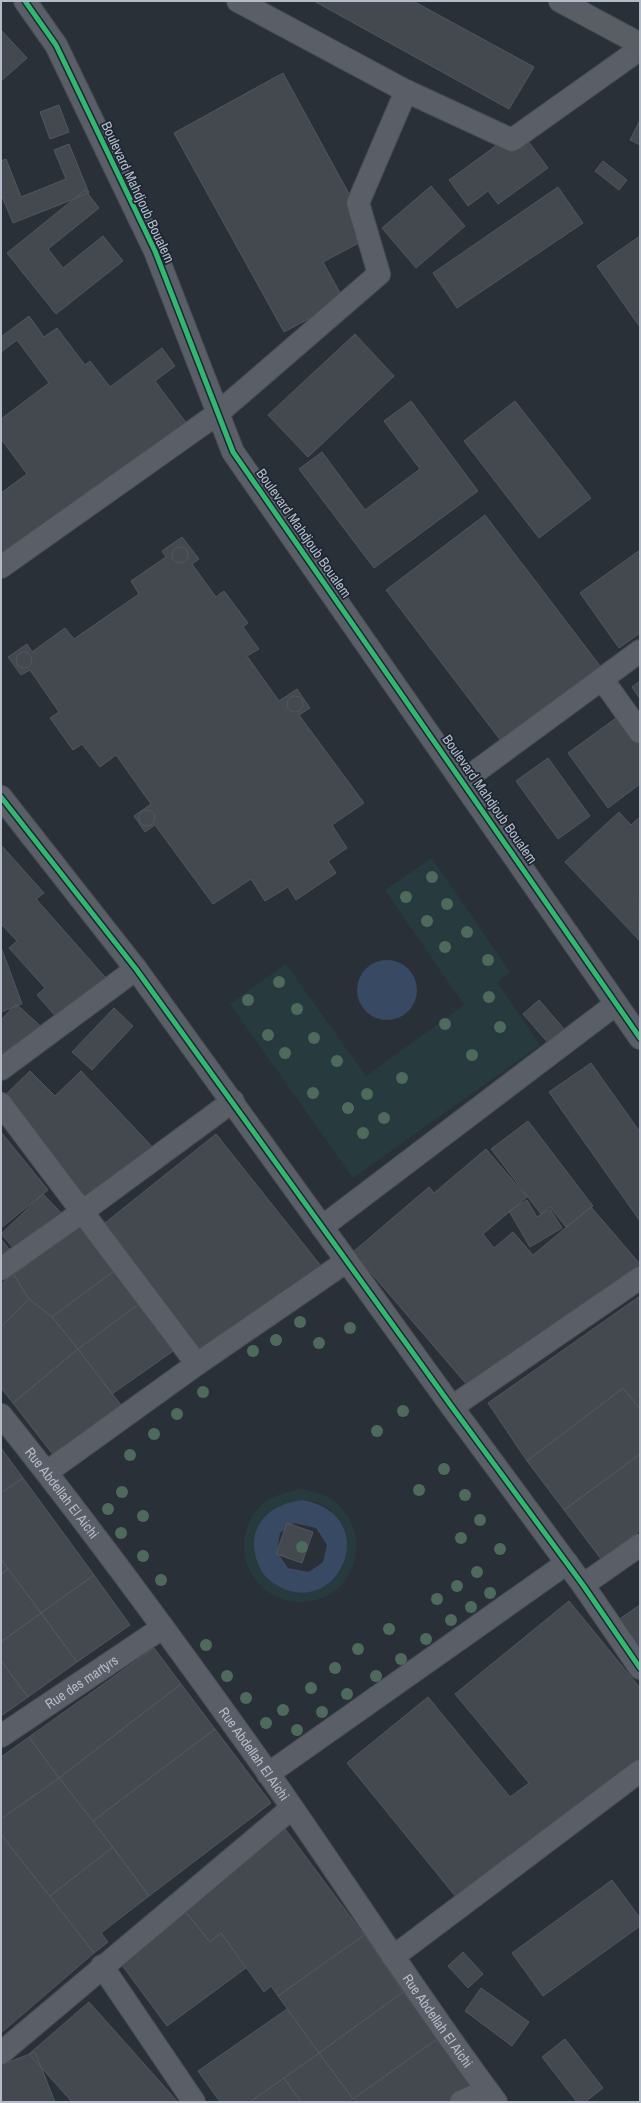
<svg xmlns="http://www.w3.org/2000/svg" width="641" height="2103" font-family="'Archivo Narrow',sans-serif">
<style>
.green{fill:#273a3e;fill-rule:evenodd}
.water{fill:#384963;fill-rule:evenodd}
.building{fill:#444950;stroke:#52575f}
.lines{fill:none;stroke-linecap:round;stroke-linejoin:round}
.minor-casing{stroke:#484c53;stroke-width:24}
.tertiary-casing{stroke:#484c53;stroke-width:24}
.secondary-casing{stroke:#484c53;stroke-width:24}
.minor{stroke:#5a5e66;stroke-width:22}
.tertiary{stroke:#5a5e66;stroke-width:22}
.secondary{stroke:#595d64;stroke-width:22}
.cycleway-casing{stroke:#1d2633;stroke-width:8}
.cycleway{stroke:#33b770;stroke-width:5}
.tree{fill:#4e6a5a}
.labels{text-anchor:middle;stroke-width:3.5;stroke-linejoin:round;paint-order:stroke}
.street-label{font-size:14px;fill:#b4bcc9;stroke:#1d2633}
</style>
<rect width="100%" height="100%" fill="#2a3038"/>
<!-- green -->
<path class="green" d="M432,858L510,972L497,982L540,1045L353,1178L230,1004L286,964L366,1076L464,1005L385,890Z
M301,1489C313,1492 327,1494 337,1503C377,1541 351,1606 295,1602C277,1600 263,1591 253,1576C237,1554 243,1516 267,1501C277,1494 288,1492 301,1489ZM303,1500L317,1502L331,1510L343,1567C324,1591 305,1601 277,1583C255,1569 252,1556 257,1531Z"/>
<!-- water -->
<path class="water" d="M357 990a30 30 0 1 1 60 0a30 30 0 1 1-60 0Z
M303,1500C381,1515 343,1613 284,1589C276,1585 267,1580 262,1572C241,1535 263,1504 303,1500ZM294,1523L316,1528L327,1545L323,1562L309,1572L288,1568L277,1552L280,1533Z"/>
<!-- building -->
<path class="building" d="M314,1H413L534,67L509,109Z
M1,30L27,58L1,81Z
M283,73L372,236L323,262L344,300L284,332L174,133Z
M59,105L69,132L50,139L40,112Z
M640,120V145L630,140Z
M519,129L548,168L498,204L488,191L468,206L449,180Z
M69,144L89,193L13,223L1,194V161L6,159L21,197L66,179L54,150Z
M603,161L627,180L619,190L595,171Z
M431,186L465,226L416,268L382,228Z
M558,187L583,223L457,308L433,273Z
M85,190L99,208L48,249L63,268L103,236L123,261L56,314L7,253Z
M640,236V327L597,266Z
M29,316L44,337L57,328L85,365L90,361L110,387L162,348L175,366L155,381L190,428L1,564V493L27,474L1,439V419L49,383L17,340L1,352V337Z
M355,334L394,376L308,457L268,415Z
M411,401L478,491L374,568L299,469L322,452L365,510L420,469L384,421Z
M515,401L591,498L539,538L464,441Z
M485,515L610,679L511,754L386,590Z
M182,537L199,559L192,564L216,597L224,591L248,623L243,627L259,649L247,656L279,701L297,689L310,708L299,715L364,803L332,825L347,848L328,861L336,873L296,900L288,887L265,901L251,879L213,904L155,825L145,832L134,816L151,804L116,755L100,767L82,744L73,750L50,718L59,712L30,670L21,675L8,657L27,644L32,652L65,628L74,639L139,594L131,581L166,557L162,551Z
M172 555a8 8 0 1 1 16 0a8 8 0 1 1-16 0Z
M640,550V633L619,648L580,593Z
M16 660a8 8 0 1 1 16 0a8 8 0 1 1-16 0Z
M640,681V699L632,687Z
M287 704a8 8 0 1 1 16 0a8 8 0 1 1-16 0Z
M623,713L640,737V784L608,808L568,753Z
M548,758L590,816L558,839L516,781Z
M139 818a8 8 0 1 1 16 0a8 8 0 1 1-16 0Z
M619,812L631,825L640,817L639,940L565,862Z
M1,845L44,893L36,899L112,985L64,1026L37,995L45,988L9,948L17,941L1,924Z
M1,947L22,1004L1,1012Z
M539,1000L572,1038L556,1052L523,1014Z
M16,1004L45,1030L1,1077V1020Z
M114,1008L133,1026L92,1070L72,1052Z
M591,1063L640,1132V1221L549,1092Z
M30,1071L55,1096L81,1071L158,1153L96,1212L1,1099Z
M528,1121L593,1206L566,1227L550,1207L541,1214L491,1149Z
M1,1132L48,1190L1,1228Z
M216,1134L325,1271L199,1371L90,1235Z
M486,1149L527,1197L483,1234L494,1248L513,1232L533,1255L591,1207L640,1264L480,1400L353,1252L429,1187L434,1193Z
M43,1194L68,1220L25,1261L1,1234Z
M527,1200L537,1217L550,1209L562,1228L530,1247L509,1211Z
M79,1224L114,1271L52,1317L29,1299L14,1275Z
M1,1239L16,1258L1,1270Z
M114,1271L140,1303L78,1349L52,1317Z
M14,1275L29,1299L1,1327V1284Z
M640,1296V1409L623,1388L527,1461L488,1403Z
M29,1299L52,1317L78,1349L13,1403L1,1388V1327Z
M140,1303L176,1349L112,1394L78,1349Z
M78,1349L121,1405L54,1456L13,1403Z
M623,1388L640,1409V1454L564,1510L527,1461Z
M1,1448L23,1478L1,1493Z
M640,1454V1530L601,1559L564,1510Z
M23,1478L94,1575L41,1613L1,1559V1493Z
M287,1523L313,1532L302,1563L276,1554Z
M1,1559L8,1569L1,1574Z
M8,1569L41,1613L1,1642V1574Z
M94,1575L130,1625L77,1662L41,1613Z
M569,1601L640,1688V1766L465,1908L347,1763L428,1697L510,1797L529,1783L455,1694Z
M640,1605V1652L618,1620Z
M41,1613L77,1662L28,1697L1,1661V1642Z
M154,1648L181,1684L59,1778L29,1737Z
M1,1661L28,1697L1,1716Z
M181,1684L215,1729L93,1821L59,1778Z
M215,1729L271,1803L149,1896L93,1821Z
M29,1737L59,1778L1,1819V1757Z
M59,1778L113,1847L50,1896L1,1834V1819Z
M280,1822L364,1935L278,1996L271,1986L264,1992L221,1933L210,1942L181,1906Z
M1,1835L94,1953L1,2033Z
M113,1847L149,1896L101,1933L108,1942L94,1953L50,1896Z
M612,1880L640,1918V1926L543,1996L512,1953Z
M181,1906L210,1942L221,1933L246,1968L167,2026L116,1957Z
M364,1935L403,1992L319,2053L278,1996Z
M463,1952L483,1974L468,1988L448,1966Z
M481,1988L529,2022L512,2046L465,2011Z
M403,1992L437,2039L353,2099L319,2053Z
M89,2002L178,2102H72L29,2054Z
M287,2009L319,2053L250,2102H220L198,2071Z
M437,2039L474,2091L451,2102H355L353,2099Z
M565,2039L603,2088L585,2102H577L542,2057Z
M35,2052L55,2102H1V2065Z
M319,2053L353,2099L348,2102H301L284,2078Z
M284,2078L301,2102H250Z"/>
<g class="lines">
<defs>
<g id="minor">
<path d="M25,1L56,45L155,251L233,452L640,1038"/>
<path d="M406,91L512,140L640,49"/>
<path d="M1,567L217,414L379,274L358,203L406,91L238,1"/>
<path d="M602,679L640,732"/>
<path d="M463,781L640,651"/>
<path d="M1,797L136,969L452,1407L583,1585L640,1668"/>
<path d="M1,1069L136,969"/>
<path d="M1,1104L197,1364"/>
<path d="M322,1227L616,1004"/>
<path d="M1,1269L82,1212L233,1101"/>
<path d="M452,1407L640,1278"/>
<path d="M47,1472L197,1364L347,1261"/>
<path d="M583,1585L640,1545"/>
<path id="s1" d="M1,1736L162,1628"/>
<path d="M268,1774L567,1563"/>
<path d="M393,1957L640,1771"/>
<path d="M102,1966L194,2102"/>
<path d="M1,2053L292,1808"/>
<path d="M461,2102L487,2090"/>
</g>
<g id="tertiary">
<path id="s2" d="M1,1415C94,1531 182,1652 268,1773C345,1882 416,1995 496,2102"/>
</g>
<path id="secondary" d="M560,1L640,44"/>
</defs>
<!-- minor casing -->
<use href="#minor" class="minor-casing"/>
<!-- tertiary casing -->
<use href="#tertiary" class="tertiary-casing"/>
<!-- secondary casing -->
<use href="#secondary" class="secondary-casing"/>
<!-- minor -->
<use href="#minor" class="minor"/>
<!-- tertiary -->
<use href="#tertiary" class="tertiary"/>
<!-- secondary -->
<use href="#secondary" class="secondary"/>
<defs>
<path id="cycleway" d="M25,1L56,45L155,251L233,452L640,1038
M1,797L136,969L452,1407L583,1585L640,1668"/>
</defs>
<!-- cycleway casing -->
<use href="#cycleway" class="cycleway-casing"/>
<!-- cycleway -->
<use href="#cycleway" class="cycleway"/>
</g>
<!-- trees -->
<g class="tree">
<circle cx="432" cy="877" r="6"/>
<circle cx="406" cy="897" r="6"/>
<circle cx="447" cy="904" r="6"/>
<circle cx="427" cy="921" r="6"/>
<circle cx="467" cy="932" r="6"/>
<circle cx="445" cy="947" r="6"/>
<circle cx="488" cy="960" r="6"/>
<circle cx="279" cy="982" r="6"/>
<circle cx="489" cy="997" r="6"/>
<circle cx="248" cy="1000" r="6"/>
<circle cx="297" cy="1009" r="6"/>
<circle cx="445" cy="1024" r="6"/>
<circle cx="500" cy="1027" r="6"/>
<circle cx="268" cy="1035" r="6"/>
<circle cx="314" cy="1038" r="6"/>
<circle cx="285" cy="1053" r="6"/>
<circle cx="472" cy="1055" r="6"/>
<circle cx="337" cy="1061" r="6"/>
<circle cx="402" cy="1078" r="6"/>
<circle cx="313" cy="1093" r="6"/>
<circle cx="367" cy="1094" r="6"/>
<circle cx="348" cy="1108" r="6"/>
<circle cx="384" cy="1118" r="6"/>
<circle cx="363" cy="1133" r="6"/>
<circle cx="300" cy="1322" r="6"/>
<circle cx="350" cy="1328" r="6"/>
<circle cx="276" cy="1340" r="6"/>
<circle cx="319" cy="1343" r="6"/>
<circle cx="253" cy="1351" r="6"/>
<circle cx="203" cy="1392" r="6"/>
<circle cx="403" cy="1411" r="6"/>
<circle cx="177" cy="1414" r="6"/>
<circle cx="377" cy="1431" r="6"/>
<circle cx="154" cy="1434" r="6"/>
<circle cx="130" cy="1455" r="6"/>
<circle cx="444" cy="1469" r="6"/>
<circle cx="419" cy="1490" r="6"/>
<circle cx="122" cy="1492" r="6"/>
<circle cx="465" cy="1495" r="6"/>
<circle cx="108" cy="1509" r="6"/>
<circle cx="143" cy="1516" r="6"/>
<circle cx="480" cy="1520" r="6"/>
<circle cx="121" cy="1533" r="6"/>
<circle cx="461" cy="1538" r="6"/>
<circle cx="302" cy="1547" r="6"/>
<circle cx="500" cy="1549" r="6"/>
<circle cx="143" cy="1556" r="6"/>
<circle cx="477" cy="1572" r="6"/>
<circle cx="161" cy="1580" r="6"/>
<circle cx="457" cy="1586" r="6"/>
<circle cx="490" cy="1593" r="6"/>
<circle cx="437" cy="1599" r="6"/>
<circle cx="471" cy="1607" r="6"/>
<circle cx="451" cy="1620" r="6"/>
<circle cx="389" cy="1629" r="6"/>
<circle cx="426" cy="1639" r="6"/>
<circle cx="206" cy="1645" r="6"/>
<circle cx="358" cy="1649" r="6"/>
<circle cx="401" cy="1659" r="6"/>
<circle cx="335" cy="1668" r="6"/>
<circle cx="227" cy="1676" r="6"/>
<circle cx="376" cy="1676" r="6"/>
<circle cx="311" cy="1688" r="6"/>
<circle cx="347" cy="1694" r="6"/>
<circle cx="246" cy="1698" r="6"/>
<circle cx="283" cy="1710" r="6"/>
<circle cx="322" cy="1712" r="6"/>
<circle cx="266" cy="1723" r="6"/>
<circle cx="297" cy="1730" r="6"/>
</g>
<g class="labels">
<!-- street labels -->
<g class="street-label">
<text transform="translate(138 192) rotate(65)" y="5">Boulevard Mahdjoub Boualem</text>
<text transform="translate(304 533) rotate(55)" y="5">Boulevard Mahdjoub Boualem</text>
<text transform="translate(490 799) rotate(55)" y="5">Boulevard Mahdjoub Boualem</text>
<text dy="5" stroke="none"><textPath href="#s2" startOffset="99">Rue Abdellah El Aichi</textPath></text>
<text dy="5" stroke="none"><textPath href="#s1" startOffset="97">Rue des martyrs</textPath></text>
<text dy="5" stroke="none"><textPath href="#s2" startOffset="423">Rue Abdellah El Aichi</textPath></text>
<text dy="5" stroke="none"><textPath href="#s2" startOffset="747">Rue Abdellah El Aichi</textPath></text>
</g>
</g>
<!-- border -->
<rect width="641" height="2103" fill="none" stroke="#b4bcc9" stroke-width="4"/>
</svg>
